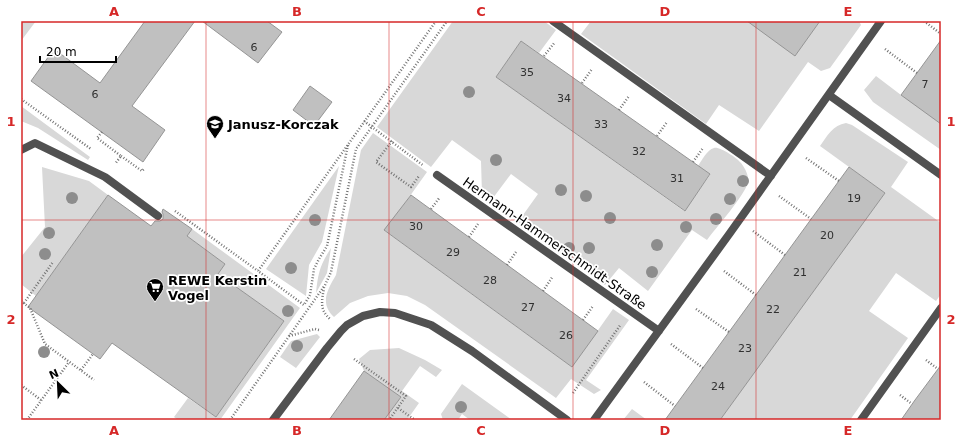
<svg xmlns="http://www.w3.org/2000/svg" width="962" height="441" font-family="'DejaVu Sans',sans-serif">
<style>
.green{fill:#d8d8d8}
.building{fill:#c0c0c0;stroke:#959595}
.lines{fill:none;stroke-linecap:round;stroke-linejoin:round}
.path{stroke:#737373;stroke-width:2.5;stroke-dasharray:1 2;stroke-linecap:butt}
.lane{stroke:#515151;stroke-width:8}
.street{stroke:#515151;stroke-width:8}
.tree{fill:#8d8d8d}
.grid{fill:none;stroke:#d62828;stroke-width:1;stroke-opacity:0.55}
.labels{text-anchor:middle;stroke-width:3.5;stroke-linejoin:round;paint-order:stroke}
.number-label{font-size:11px;fill:#303030}
.poi-label{font-size:13px;font-weight:bold;fill:#000;stroke:#fff;text-anchor:start}
.street-label{font-size:13px;fill:#000;stroke:#fff}
.neatline{fill:none;stroke:#d62828;stroke-width:1.5}
.grid-label{font-size:13px;text-anchor:middle;font-weight:bold;fill:#d62828}
</style>
<rect width="100%" height="100%" fill="#fff"/>
<!-- green -->
<path class="green" d="M21,21H36L21,41Z
M453,21H544L556,30L539,53L521,41L496,77L684,211L710,175L698,166C702,160 707,150 714,148C719,146 737,158 740,162C745,167 749,176 748,182C746,194 715,229 707,240L692,230L648,291L619,268L605,285L518,222L538,194L511,174L490,202L482,194L481,161L452,140L431,167L377,127Z
M591,21H747L795,55L820,21H859L861,25L830,68L821,71L808,62L759,131L719,105L706,124L581,34Z
M876,76L901,95L941,115V150L873,102L864,90Z
M21,106L90,157L88,160L38,128L21,121Z
M846,123L852,125L908,162L891,187L941,223V294L936,301L896,273L869,311L908,338L850,420H720L858,229L885,193L820,146C827,136 833,125 846,123Z
M373,133L427,172L385,231L572,367L613,309L629,320L586,380L601,390L594,394L571,379L556,398L425,305L407,296L388,293L368,296L350,303L334,317C319,303 328,289 336,275L361,150Z
M339,166L322,242L309,265L306,296L266,269Z
M42,167L89,181L108,195L36,296L21,284V257L45,227Z
M192,229L300,308L220,420H178L174,417L188,398L216,417L284,321L218,274L225,264L187,236Z
M331,248L327,273L316,293C318,273 320,265 331,248Z
M317,334L320,337L296,368L280,357L291,341Z
M399,348L425,360L442,370L436,377L420,366L402,391L419,403L407,420H384L401,397L364,371L359,359L370,350Z
M462,384L512,420H470L462,414L458,420H443L441,414Z
M632,409L647,420H623Z"/>
<!-- building -->
<path class="building" d="M145,21H195L132,106L165,130L143,162L31,81L54,49L100,83Z
M202,21H267L282,32L258,63Z
M747,21H820L795,56Z
M941,40V124L901,95Z
M521,41L710,174L685,211L496,77Z
M310,86L332,102L314,126L293,110Z
M849,167L885,193L720,420H665Z
M108,195L151,226L155,221H160L163,219V214L162,212L163,209L192,229L187,236L225,264L218,274L284,321L216,417L112,343L100,359L28,307Z
M411,195L598,331L572,367L384,230Z
M941,365V420H901L915,400Z
M364,371L401,397L384,420H329Z"/>
<g class="lines">
<!-- path -->
<path class="path" d="M924,21L941,34
M885,49L917,73
M544,56L555,42
M582,83L592,69
M21,99L91,149
M619,110L629,96
M364,121L424,166
M102,132L97,138L121,156L115,164
M657,136L667,122
M392,141L376,162L411,187L419,176
M348,145L327,246L319,259L314,269L310,295L304,305L258,271L436,21
M121,156L142,171L144,169
M806,158L839,181
M693,162L703,148
M779,196L811,219
M431,209L440,197
M175,211L258,271
M753,231L785,255
M469,237L478,224
M507,265L516,252
M724,271L756,295
M324,287C322,301 319,309 330,319
M543,291L553,276
M21,301L30,308L45,344L94,380
M24,303L53,262
M696,309L729,332
M583,320L593,306
M289,336L315,329L319,330
M671,344L703,368
M354,359L406,396L389,420
M926,360L938,369
M81,370L93,354
M644,382L675,406
M21,385L41,400
M573,393L621,324
M900,395L912,404
M398,408L415,420
M27,420L69,362
M230,420L325,285L331,272L356,149L447,21"/>
<!-- lane -->
<path class="lane" d="M21,150L35,143L105,177L158,216"/>
<!-- street -->
<path class="street" d="M553,21L771,176
M829,95L941,175
M437,175L659,331
M273,420L327,348L341,331L347,325L363,316L380,312L395,313L431,325L472,351L567,420
M594,420L730,233L881,21
M861,420L941,308"/>
</g>
<!-- trees -->
<g class="tree">
<circle cx="469" cy="92" r="6"/>
<circle cx="496" cy="160" r="6"/>
<circle cx="743" cy="181" r="6"/>
<circle cx="561" cy="190" r="6"/>
<circle cx="586" cy="196" r="6"/>
<circle cx="72" cy="198" r="6"/>
<circle cx="730" cy="199" r="6"/>
<circle cx="610" cy="218" r="6"/>
<circle cx="716" cy="219" r="6"/>
<circle cx="315" cy="220" r="6"/>
<circle cx="686" cy="227" r="6"/>
<circle cx="49" cy="233" r="6"/>
<circle cx="657" cy="245" r="6"/>
<circle cx="569" cy="248" r="6"/>
<circle cx="589" cy="248" r="6"/>
<circle cx="45" cy="254" r="6"/>
<circle cx="291" cy="268" r="6"/>
<circle cx="652" cy="272" r="6"/>
<circle cx="288" cy="311" r="6"/>
<circle cx="297" cy="346" r="6"/>
<circle cx="44" cy="352" r="6"/>
<circle cx="461" cy="407" r="6"/>
</g>
<!-- grid -->
<path class="grid" d="M206,21V420M389,21V420M573,21V420M756,21V420M21,220H941"/>
<!-- icons -->
<defs>
<symbol id="school-pin" viewBox="-11 -11 22 30"><path d="M0 17L-7.5 6A9.5 9.5 0 1 1 7.5 6Z" fill="#000" stroke="#fff"/><path d="M0-5L7-2L0 1L-7-2ZM-4 1L0 2.5L4 1V4Q0 6-4 4Z" fill="#fff"/></symbol>
<symbol id="supermarket-pin" viewBox="-11 -11 22 30"><path d="M0 17L-7.5 6A9.5 9.5 0 1 1 7.5 6Z" fill="#000" stroke="#fff"/><path d="M-6-5.5h2.5l.6 2H6L4.5 2H-2.5L-4.4-4H-6ZM-1.5 3.2a1.3 1.3 0 1 0 .1 0ZM3 3.2a1.3 1.3 0 1 0 .1 0Z" fill="#fff"/></symbol>
</defs>
<g fill-rule="evenodd">
<use href="#school-pin" x="205" y="114" width="20" height="27"/>
<use href="#supermarket-pin" x="145" y="277" width="20" height="27"/>
</g>
<g class="labels">
<!-- number labels -->
<g class="number-label">
<text x="254" y="51">6</text>
<text x="527" y="76">35</text>
<text x="925" y="88">7</text>
<text x="95" y="98">6</text>
<text x="564" y="102">34</text>
<text x="601" y="128">33</text>
<text x="639" y="155">32</text>
<text x="677" y="182">31</text>
<text x="854" y="202">19</text>
<text x="416" y="230">30</text>
<text x="827" y="239">20</text>
<text x="453" y="256">29</text>
<text x="800" y="276">21</text>
<text x="490" y="284">28</text>
<text x="528" y="311">27</text>
<text x="773" y="313">22</text>
<text x="566" y="339">26</text>
<text x="745" y="352">23</text>
<text x="718" y="390">24</text>
</g>
<!-- poi labels -->
<g class="poi-label">
<text x="228" y="129">Janusz-Korczak</text>
<text x="168" y="285">REWE Kerstin<tspan x="168" dy="15">Vogel</tspan></text>
</g>
<!-- street labels -->
<g class="street-label">
<text transform="translate(555 243) rotate(35)" y="5">Hermann-Hammerschmidt-Straße</text>
</g>
</g>
<!-- border -->
<rect width="962" height="441" fill="none" stroke="#ffffff" stroke-width="44"/>
<!-- north arrow -->
<g transform="translate(58 383) rotate(336)" stroke="#ffffff" stroke-width="3" paint-order="stroke">
<path d="M0-3L7 15L0 10L-7 15Z" fill="#000000"/>
<text y="-6" font-size="11" font-weight="bold" text-anchor="middle" fill="#000000">N</text>
</g>
<!-- scale -->
<path d="M40 56v6h76v-6" fill="none" stroke="#000000" stroke-width="2"/>
<text x="46" y="56" font-size="12" fill="#000000" stroke="#ffffff" stroke-width="3" paint-order="stroke">20 m</text>
<rect x="22" y="22" width="918" height="397" class="neatline"/>
<g class="grid-label">
<text x="114" y="16">A</text>
<text x="297" y="16">B</text>
<text x="481" y="16">C</text>
<text x="665" y="16">D</text>
<text x="848" y="16">E</text>
<text x="11" y="126">1</text>
<text x="951" y="126">1</text>
<text x="11" y="324">2</text>
<text x="951" y="324">2</text>
<text x="114" y="435">A</text>
<text x="297" y="435">B</text>
<text x="481" y="435">C</text>
<text x="665" y="435">D</text>
<text x="848" y="435">E</text>
</g>
</svg>
